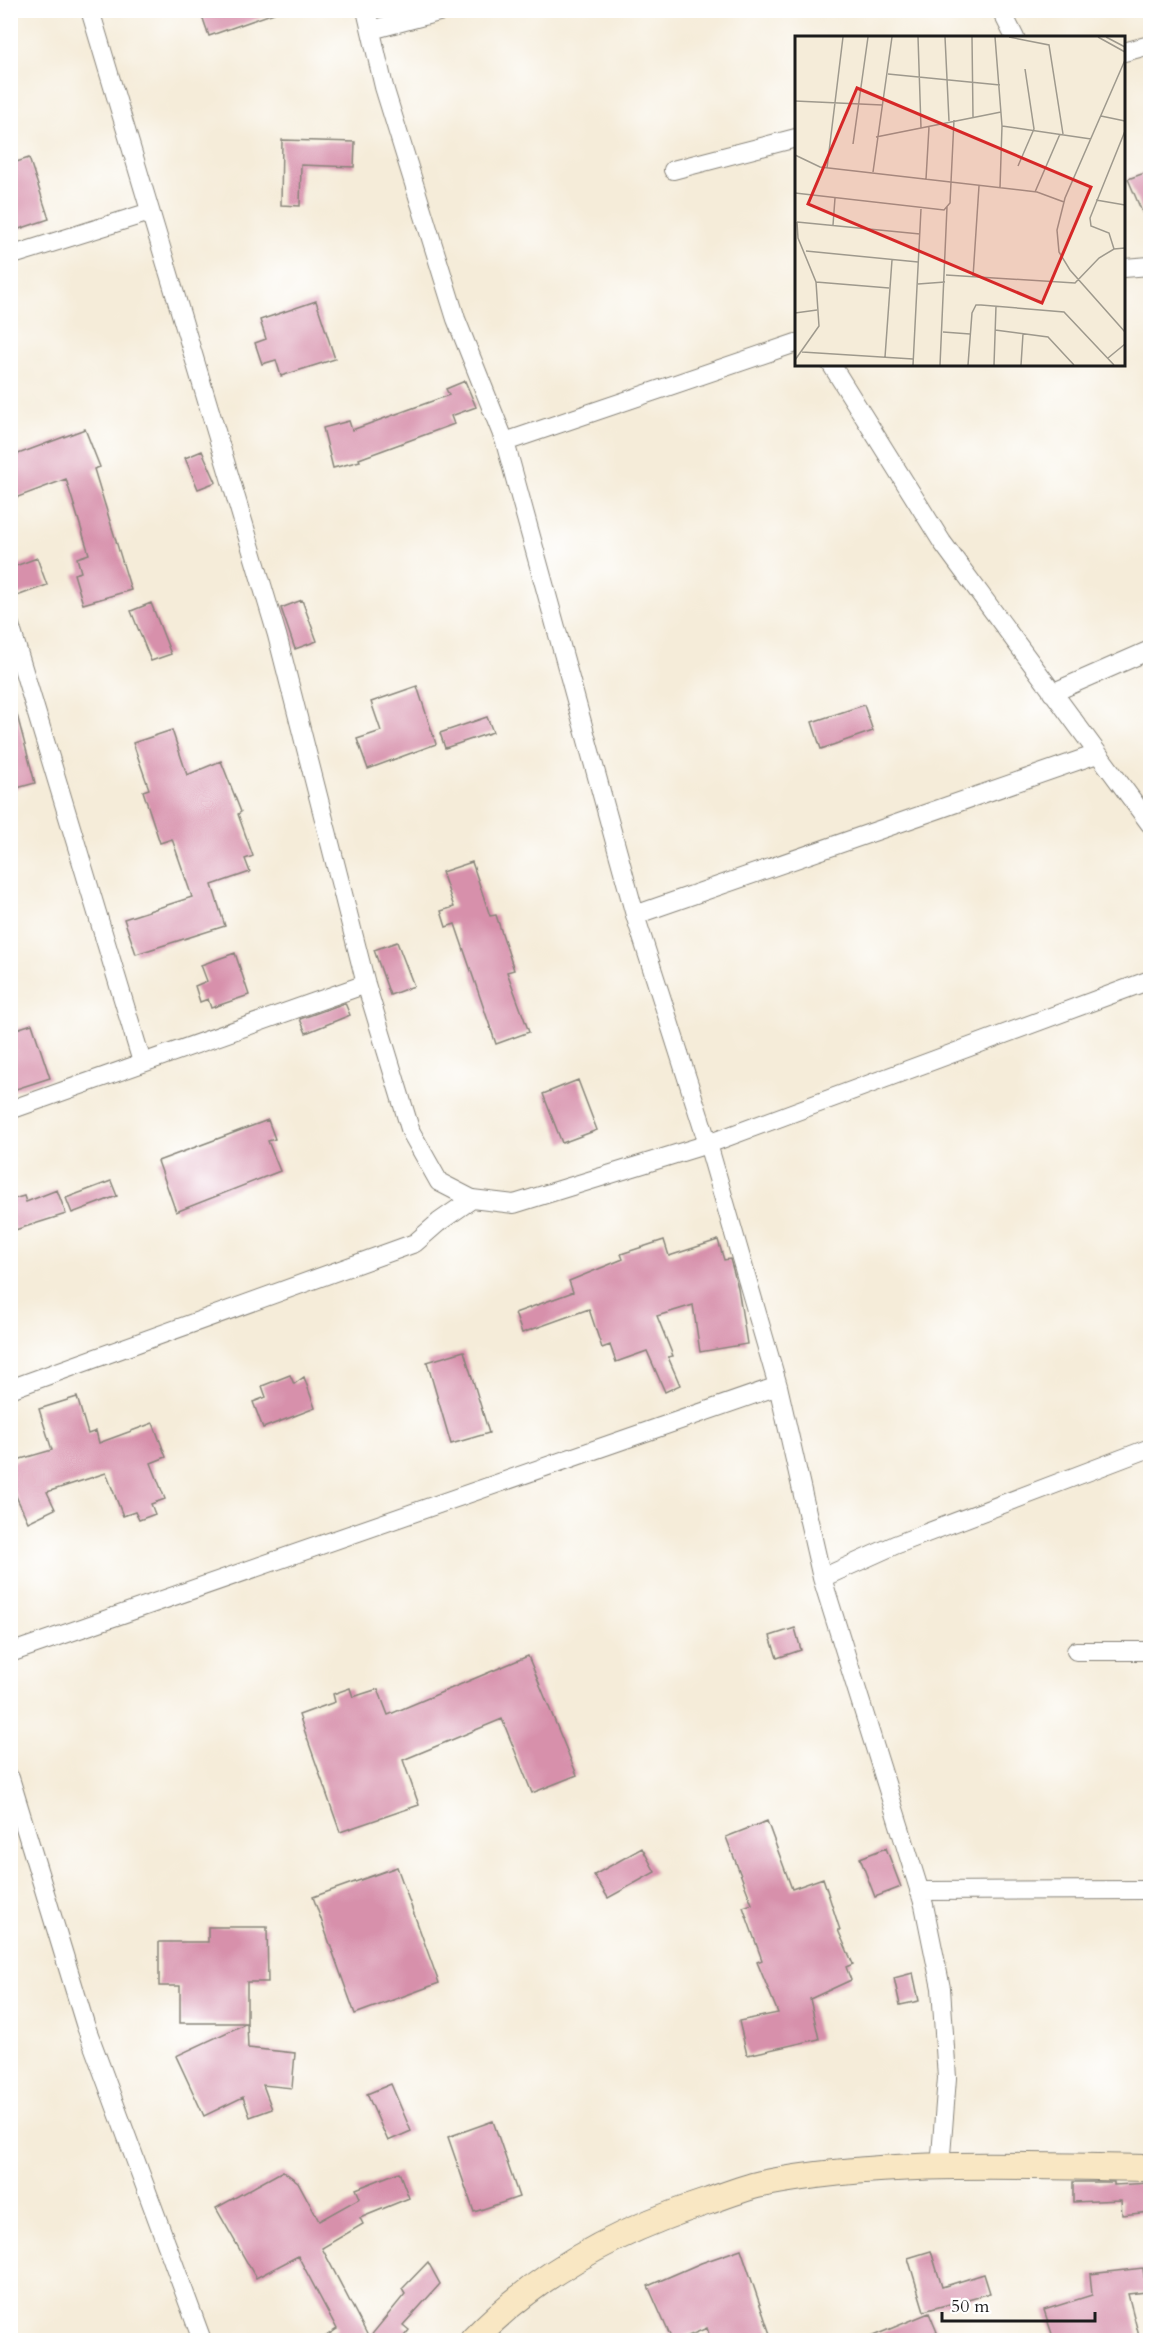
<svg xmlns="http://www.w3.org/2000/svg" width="1161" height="2351" font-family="Cardo,serif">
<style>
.building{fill:#d790ab}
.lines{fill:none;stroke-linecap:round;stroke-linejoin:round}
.street-casing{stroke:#88847a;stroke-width:20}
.secondary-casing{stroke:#88847a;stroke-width:28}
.street{stroke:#fff;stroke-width:18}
.secondary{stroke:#f9e7c3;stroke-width:26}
.inset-road{fill:none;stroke:#9e998d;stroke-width:1.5}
.view{fill:#d62828;fill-opacity:0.15;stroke:#d62828;stroke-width:3}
.inset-edge{fill:none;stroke:#1c1c1c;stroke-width:3}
</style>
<rect width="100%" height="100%" fill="#fff"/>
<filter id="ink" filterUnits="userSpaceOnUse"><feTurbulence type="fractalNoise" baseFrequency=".0167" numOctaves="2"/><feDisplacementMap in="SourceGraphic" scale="12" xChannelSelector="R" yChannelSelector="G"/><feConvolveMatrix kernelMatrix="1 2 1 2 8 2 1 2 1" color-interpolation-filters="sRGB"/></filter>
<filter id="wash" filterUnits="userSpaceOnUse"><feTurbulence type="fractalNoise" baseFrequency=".008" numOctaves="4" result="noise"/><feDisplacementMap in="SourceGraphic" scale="24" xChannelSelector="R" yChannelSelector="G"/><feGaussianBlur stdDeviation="1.35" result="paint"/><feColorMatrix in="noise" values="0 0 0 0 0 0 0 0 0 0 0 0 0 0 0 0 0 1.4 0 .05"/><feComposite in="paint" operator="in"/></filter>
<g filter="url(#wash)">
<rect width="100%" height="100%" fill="#f5ecd9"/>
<g id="blocks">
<!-- building -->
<path class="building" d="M200,10H273L274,13L209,36Z
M282,140L355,142L354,167L301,165L300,206L281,205Z
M29,158L49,219L19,229L10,205V164Z
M1150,171V231L1128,179Z
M316,301L335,359L281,376L276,360L262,364L255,343L266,339L260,320Z
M465,381L476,407L451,416L454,424L359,459L360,461L333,468L323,428L349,421L352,430L449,395L446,389Z
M85,429L100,467L94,469L131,590L83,604L74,574L81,572L77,558L89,554L66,479L10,500V457Z
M202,451L216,482L198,489L185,458Z
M37,558L47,585L17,596L10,577V568Z
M302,600L317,641L295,649L281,608Z
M151,603L171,654L151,661L131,611Z
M417,686L436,744L368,769L357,739L381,731L371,702Z
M864,705L873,731L821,749L812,722Z
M10,711H16L35,783L10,790Z
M487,717L493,732L445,748L440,733Z
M172,730L187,775L221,761L241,812L238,814L253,856L245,859L250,872L212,885L225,926L136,954L124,919L192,897L172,839L160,843L143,791L149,789L133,743Z
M472,862L490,916L496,915L514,970L507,972L529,1032L496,1044L455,924L446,927L441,911L454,907L442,872Z
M397,942L414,986L390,995L374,950Z
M235,953L249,995L211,1008L208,999L200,1002L195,986L207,981L201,965Z
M345,1003L350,1015L306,1033L300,1019Z
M32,1024L50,1078L10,1091V1031Z
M578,1080L597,1130L562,1143L543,1094Z
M268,1120L275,1139L268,1141L280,1171L176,1212L158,1161Z
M111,1181L117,1196L72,1213L66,1198Z
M57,1190L66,1214L15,1230L10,1216V1200L24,1196L26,1202Z
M664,1240L669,1256L718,1240L724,1260L730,1259L738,1288L747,1344L700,1352L693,1305L657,1316L673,1356L668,1357L680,1385L665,1392L647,1351L616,1362L610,1345L602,1348L589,1309L522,1333L515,1313L573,1292L569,1281L623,1259L621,1254Z
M464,1351L489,1433L451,1444L427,1362Z
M290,1375L294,1384L304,1377L315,1408L263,1428L253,1402L266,1397L262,1386Z
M77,1397L88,1434L96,1431L99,1443L153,1423L166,1457L151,1463L165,1499L151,1504L155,1514L139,1520L135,1512L123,1516L106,1473L47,1492L55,1509L28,1522L10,1483V1462L52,1450L39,1409Z
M795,1628L801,1650L777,1658L770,1636Z
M528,1656L577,1775L532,1793L502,1719L403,1760L419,1805L340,1832L299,1715L335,1702L333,1694L350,1688L353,1697L378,1689L388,1715Z
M767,1821L792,1889L823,1878L840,1930H838L853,1964L846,1967L851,1980L810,1999L819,2039L747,2055L739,2021L778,2013L757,1962L762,1960L743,1907L752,1904L726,1837Z
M642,1848L655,1872L608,1898L594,1875Z
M886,1848L901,1887L875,1897L860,1858Z
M397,1867L439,1983L355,2014L313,1897Z
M208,1927H267L268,1982H247V2023H180V1986H159V1942H208Z
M913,1973L919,2001L900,2005L894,1978Z
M247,2023L248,2048L295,2053L292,2088L263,2085L272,2109L250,2117L243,2097L204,2116L176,2056Z
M391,2084L411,2131L388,2141L367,2094Z
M493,2121L519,2197L474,2212L448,2137Z
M283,2171L298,2182L319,2221L360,2198L356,2189L399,2172L409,2198L360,2218L363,2224L322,2248L369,2338L405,2294L402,2289L428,2262L440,2284L403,2325L409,2330L401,2340H320L337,2329L298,2256L256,2278L216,2208Z
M1073,2182H1114V2185L1150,2183V2212L1122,2215L1121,2200L1073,2202Z
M741,2249L772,2340H711L707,2328L679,2340H672L648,2286L701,2263Z
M931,2251L942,2287L984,2274L990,2293L924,2311L908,2258Z
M1143,2268L1146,2292L1128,2294L1140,2340H1054L1044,2310L1092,2295L1090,2274Z
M929,2313L937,2332L915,2340H863Z"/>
</g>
</g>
<g filter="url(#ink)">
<use href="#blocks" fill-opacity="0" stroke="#88847a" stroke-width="1.5"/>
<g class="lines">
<defs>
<path id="street" d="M90,10L277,635L366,984L411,1132L439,1182L472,1199L514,1204L708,1144L1150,980
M366,10L384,87L456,319L505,442L635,915L708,1144L778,1386L822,1578L924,1905L941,1988L947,2078L940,2168
M1001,10L1015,38
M371,30L446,10
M1124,52L1150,45
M673,170L796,138
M10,256L150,212
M1124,268L1150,266
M831,364L942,542L1150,824
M505,442L796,343
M10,625L142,1062
M1052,693L1150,650
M635,915L1097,754
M10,1110L366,984
M10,1389L415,1243L439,1222L472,1199
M822,1578L895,1545L1150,1448
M1076,1651H1150
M10,1653L778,1386
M10,1778L85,2024L202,2340
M919,1891L1150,1890"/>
<path id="secondary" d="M473,2340C537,2273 621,2229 709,2201C726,2195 743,2188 761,2184C888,2159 1021,2166 1150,2168"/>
</defs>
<!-- street casing -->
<use href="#street" class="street-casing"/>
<!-- secondary casing -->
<use href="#secondary" class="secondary-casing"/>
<!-- street -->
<use href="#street" class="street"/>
<!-- secondary -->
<use href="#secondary" class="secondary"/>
</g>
</g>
<!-- overview -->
<g transform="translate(795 36)">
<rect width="330" height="330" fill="#f5ecd9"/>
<path class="inset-road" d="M123,1L126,92M150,1L154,85M177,1L178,81M200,1L207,90L205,152M214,1L254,9L268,98M303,1L330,16M311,1L330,11M330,24L270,162L262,194L264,216L275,234L330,296M93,38L205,49M0,65L87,69M306,80L330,85M207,90L296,103M81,101L206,76M58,108L73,1M0,119L25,131L242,156L269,166M223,130L239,93L230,33M32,132L48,1M78,136L97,1M131,143L134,91M240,156L265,98M0,157L149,174L155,167L159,84M301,164L330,169M2,186L125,198M38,189L40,162M319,213L314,197L296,190L295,182L330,95M11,215L123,226M151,239L280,247L304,222L319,213L330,212M178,241L184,150M21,246L94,252M123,248L150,246M0,277L22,274M200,294L253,301L279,329M148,296L175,298M7,316L118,323M90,321L97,224M313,322L330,308M0,324L24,290L21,246L3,202L2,186M118,329L126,173M145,329L152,171M173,329L177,277L181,269H186L269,276L319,329M199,329L201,270M226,329L228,298"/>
<path class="view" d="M62,52L296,151L247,267L13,168Z"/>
<rect width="330" height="330" class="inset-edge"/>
</g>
<!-- margin -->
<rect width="1161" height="2351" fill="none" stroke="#fff" stroke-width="36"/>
<!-- scale -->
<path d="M942 2312v9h153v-9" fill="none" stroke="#1c1c1c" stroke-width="3"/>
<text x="951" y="2312" font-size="18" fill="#1c1c1c" stroke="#ffffff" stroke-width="4.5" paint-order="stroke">50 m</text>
</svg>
